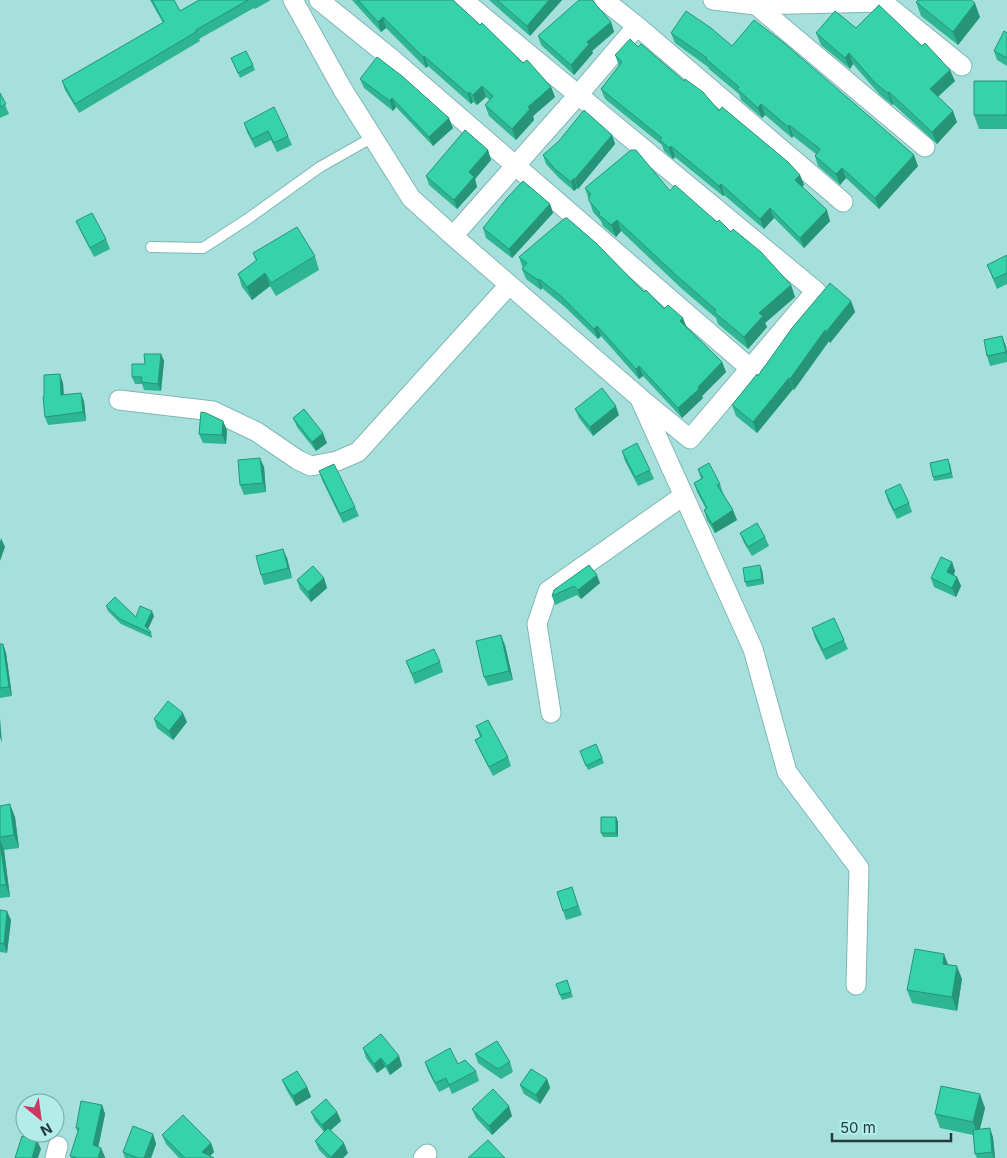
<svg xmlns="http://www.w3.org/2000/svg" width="1007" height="1158" font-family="Inter,sans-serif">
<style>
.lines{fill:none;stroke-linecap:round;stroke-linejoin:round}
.lane-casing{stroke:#7eb7b3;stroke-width:12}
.street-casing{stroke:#7eb7b3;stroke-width:21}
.lane{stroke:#fff;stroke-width:10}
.street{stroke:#fff;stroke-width:19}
.wall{fill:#2eb592}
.shaded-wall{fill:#269477}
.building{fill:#36d3aa;stroke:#269477}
</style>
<rect width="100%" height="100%" fill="#a6e0dc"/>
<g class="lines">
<defs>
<path id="lane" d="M151,247L203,248L249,218L320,167L373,137"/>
<path id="street" d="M293,0L343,90L411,198L453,236L640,398L690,439L816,291L463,0
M319,0L392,59L751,369
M604,0L637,26L843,202
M713,0L756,5L883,2L962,66
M756,5L925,147
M453,236L578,95L637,26
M119,400L213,411L257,432L298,460L311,466L337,461L358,452L509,285
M641,401L753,649L787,772L859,868L856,985
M551,713L537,624L548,591L683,496
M55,1158L58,1146
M423,1158L427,1154"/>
</defs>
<!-- lane casing -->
<use href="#lane" class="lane-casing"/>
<!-- street casing -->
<use href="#street" class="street-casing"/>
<!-- lane -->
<use href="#lane" class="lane"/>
<!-- street -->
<use href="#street" class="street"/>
</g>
<!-- wall -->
<path class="wall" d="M150,0H174L180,11L199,0H271L255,9L254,8L199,39L200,41L79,113L65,90L62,81L163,23Z
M352,0H453L480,25L551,87L555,97L533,116L534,120L516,140L489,116L485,105L490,100L486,97L477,105L473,102L471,104L428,66L426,68L386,28L381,32Z
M489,0H562L530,36Z
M916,2L980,17L958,45L921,16Z
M611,22L614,32L592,51L593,53L574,75L541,45L538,36Z
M856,28L955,81L938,97L957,122L937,144L893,104L892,105L880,95L853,64L850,69L821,45L816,33Z
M671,33L732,46L918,166L879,209L846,178L840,185L818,166L815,156L816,154L793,136L792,138L765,115L762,118L741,100L739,94L709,69L708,67L675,43Z
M1007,33V66L997,60L994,51Z
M638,47L800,175L804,185L802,187L830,221L804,248L774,218L764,229L724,195L723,196L675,157L673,159L664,151L662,145L605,99L601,89L619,66L615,55Z
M231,58L253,65L255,70L240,78Z
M360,79L453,128L433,146L396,107L393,111L364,88Z
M1007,81V129H979L974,115Z
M0,93L9,114L0,118Z
M244,123L288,136L292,145L277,152L271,140L255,148L247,132Z
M612,135L615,144L578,189L577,188L574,191L559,178L546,164L543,155Z
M488,150L491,160L475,179L477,187L457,209L429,185L426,176Z
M585,188L670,191L731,232L791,285L795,297L765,323L767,327L748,349L718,324L716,318L681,288L621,231L616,237L603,226L601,221L593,212Z
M550,204L553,213L512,258L486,238L483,228Z
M76,221L106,239L110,249L94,257L80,230Z
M253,253L315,256L319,270L276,296L270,286L252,300L242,287L238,274L256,261Z
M1007,255V284L997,289L987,265Z
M519,257L644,292L686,326L722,362L726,372L702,396L703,398L682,418L643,376L639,379L601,336L598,339L565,307L542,288L541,290L526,279L522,269L523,267L522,266Z
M851,301L855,312L830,343L829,341L794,390L793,389L757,433L736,416L732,405L758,376Z
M1006,346L1007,352V362L990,366L987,356Z
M161,354L164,361L161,391L144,390L142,384H135L132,377L145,364Z
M63,383L64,395L84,401L86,421L48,425L45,417L44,397Z
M575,409L619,415L593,436L579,418Z
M293,418L327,443L316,451L297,427Z
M227,430L226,444L203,443L199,434Z
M622,451L650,470L654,479L638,486L625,461Z
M950,463L953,478L934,481L933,477Z
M264,467L266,492L244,495L240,485Z
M698,469L720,484L723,493L737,520L715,533L707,520L704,510L706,509L697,492L694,483L701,479Z
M319,471L355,507L359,516L343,523L322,480Z
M885,491L909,503L912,512L897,519L888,501Z
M740,533L765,537L769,546L752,556L744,543Z
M287,558L292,578L264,585L261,575Z
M952,562L955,571L954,575L957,577L961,586L956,597L934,587L931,578Z
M589,565L600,583L581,599L577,595L555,605L552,596Z
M762,570L764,584L747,587L745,582Z
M324,578L327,588L311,602L300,589L297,580Z
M106,606L136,617L154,616L148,629L151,632L152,637V638L121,624L108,611Z
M812,628L844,640L848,649L826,660L815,638Z
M0,644H3L6,653L12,696L0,698Z
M505,645L513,680L488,686L484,677Z
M406,661L440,662L443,672L415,684Z
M154,719L187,722L173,740L157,728Z
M476,726L508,757L511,766L493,776L479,749L475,740L480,737Z
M580,751L602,758L604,763L588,770Z
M0,806L15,817L19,848L4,850L10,897L0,898Z
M616,817L618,822V837H603L601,833Z
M572,887L582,915L566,920L557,892Z
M0,910L11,920L7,953L0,952Z
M949,965L962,979L957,1011L912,1003L907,990Z
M567,980L573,997L562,1000L560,995Z
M363,1048L399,1056L402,1066L390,1075L385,1067L377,1073L366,1058Z
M475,1054L510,1062L513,1072L501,1079L478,1063Z
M425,1062L458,1064L476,1071L479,1081L452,1094L449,1087L439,1092L428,1071Z
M547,1079L550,1088L540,1104L524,1094L520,1085Z
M282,1080L307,1087L311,1097L296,1106L286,1089Z
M102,1105L105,1114L98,1147L101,1148L105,1158H71L70,1156L78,1133L76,1128Z
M985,1108L980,1129L993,1137L995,1158H977L975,1154L973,1135L940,1128L935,1114Z
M472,1109L512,1116L492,1135L476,1118Z
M311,1112H337L341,1121L331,1130L348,1153L343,1158H327L319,1150L315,1141L324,1132L315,1121Z
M153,1134L156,1144L151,1158H125L123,1152Z
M162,1135L211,1143L214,1152L210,1156L214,1158H179L166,1144Z"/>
<!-- shaded-wall -->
<path class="shaded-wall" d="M549,0H562L530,36L527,26Z
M975,3L980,17L958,45L953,32Z
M383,17L386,28L381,32L378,22Z
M611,22L614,32L592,51L593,53L574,75L571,65L587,42Z
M849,53L853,64L850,69L845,58Z
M424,56L428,66L426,68L423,57Z
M950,70L955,81L934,100L930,89Z
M482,86L486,97L477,105L473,95Z
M551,87L555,97L533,116L534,120L516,140L512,129L528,107Z
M469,92L473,102L471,104L468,94Z
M889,92L893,104L892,105L888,93Z
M392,98L396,107L393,111L390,101Z
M761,104L765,115L762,118L758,108Z
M953,111L957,122L937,144L932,132Z
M449,118L453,128L433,146L429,137Z
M789,125L793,136L792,138L788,127Z
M612,135L615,144L578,189L575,179Z
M671,146L675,157L673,159L669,148Z
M488,150L491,160L475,179L477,187L457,209L454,200L469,172Z
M914,155L918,166L879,209L875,198Z
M842,168L846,178L840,185L836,174Z
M800,175L804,185L799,190L795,180Z
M574,178L577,188L574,191L571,182Z
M721,184L724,195L723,196L719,186Z
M550,204L553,213L512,258L509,249Z
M770,208L774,218L764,229L760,219Z
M827,210L830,221L804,248L800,238Z
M617,220L621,231L616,237L611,225Z
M265,273L270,286L252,300L247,287Z
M539,279L542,288L541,290L538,280Z
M791,285L795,297L765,323L767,327L748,349L744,337L759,313Z
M851,301L855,312L830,343L826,332Z
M683,318L687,328L680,321Z
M597,326L601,336L598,339L594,329Z
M825,330L829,341L794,390L790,379Z
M1002,336L1006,346L1007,356Z
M161,354L164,361L161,391L158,384Z
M722,362L726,372L702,396L703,398L682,418L678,408L698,387Z
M639,366L643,376L639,379L636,369Z
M60,374L63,383L64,404L61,395Z
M789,378L793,389L757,433L753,422Z
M81,393L84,401L86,421L83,412Z
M616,406L619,415L593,436L590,427Z
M223,421L227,430L226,444L222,435Z
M323,433L327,443L316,451L312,442Z
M260,458L264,467L266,492L263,483Z
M733,510L737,520L715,533L712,524Z
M1,538L5,547L0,561V542Z
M283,549L287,558L292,578L288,568Z
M952,562L955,571L951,581L947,572Z
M760,565L762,570L764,584L762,579Z
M597,575L600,583L581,599L578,590Z
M957,577L961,586L956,597L952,588Z
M324,578L327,588L311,602L308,592Z
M152,611L154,616L147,631L145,626Z
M501,635L505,645L513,680L509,671Z
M3,644L6,653L12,696L9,687Z
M183,713L187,722L173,740L169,731Z
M0,718L2,743L0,737Z
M10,804L15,817L19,848L14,835Z
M616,817L618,822V837L616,833Z
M0,839L4,850L10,897L6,885Z
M7,911L11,920L7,953L4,944Z
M944,954L949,967L943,964Z
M957,966L962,979L957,1011L952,997Z
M399,1056L402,1066L390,1075L387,1066Z
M381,1058L385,1067L377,1073L374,1064Z
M547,1079L550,1088L540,1104L536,1095Z
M307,1087L311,1097L296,1106L293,1096Z
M980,1094L985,1108L978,1136L973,1122Z
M102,1105L105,1114L97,1154L93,1145Z
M509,1106L512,1116L492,1135L489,1126Z
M337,1112L341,1121L326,1134L322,1125Z
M990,1128L993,1137L995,1158H994L992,1152Z
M153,1134L156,1144L151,1158H144Z
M37,1140L41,1149L38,1158H32Z
M211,1143L214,1152L208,1158L202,1152Z
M344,1143L348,1153L343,1158H332L331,1157Z
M101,1148L105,1157V1158H98Z"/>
<!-- building -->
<path class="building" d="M152,0H174L180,11L199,0H248L196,30V32L75,104L62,81L164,22Z
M358,0H453L480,25L482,23L523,63L527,60L529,62L551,87L528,107L530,109L512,129L485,105L493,96L482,86L473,95L469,92L468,94L424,56L423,57L383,17L378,22Z
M497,0H549L527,26Z
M579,0H592L611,22L587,42L589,44L571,65L538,36Z
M918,0H971L975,3L953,32L916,2Z
M879,5L922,46L925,43L950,70L930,89L953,111L932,132L889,92L888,93L876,84L849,53L845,58L816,33L835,11L856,28Z
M686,11L711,28L732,46L754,20L784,43L914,155L875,198L842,168L836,174L815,156L820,149L789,125L788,127L761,104L758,108L737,89L739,87L706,59L707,58L671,33Z
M1004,31L1007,33V58L994,51Z
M630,39L638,47L641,44L684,81L685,79L703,92L719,111L722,107L788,162L800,175L795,180L827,210L800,238L770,208L760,219L721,184L719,186L671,146L669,148L660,140L662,138L601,89L622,62L615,55Z
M246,51L253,65L238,73L231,58Z
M377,57L402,76L449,118L429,137L392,98L390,101L360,79Z
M974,81H1007V115H974Z
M0,93L6,104L0,107Z
M274,107L288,136L274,143L268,131L252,139L244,123Z
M584,110L612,135L575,179L574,178L571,182L555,169L543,155L559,141Z
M465,130L488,150L469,172L474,177L454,200L426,176Z
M631,150H636L670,191L675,185L717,222L719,220L731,232L733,229L761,252L791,285L759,313L763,316L744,337L714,312L716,310L677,276L617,220L611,225L598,214L600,213L589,201V196L591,194L585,188Z
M523,181L550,204L509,249L483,228L507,198Z
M92,213L106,239L90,248L76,221Z
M565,218H567L596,243L644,292L646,290L664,309L668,305L683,318L680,321L722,362L698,387L699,389L678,408L639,366L636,369L597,326L594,329L562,297L539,279L538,280L522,269L527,263L519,257Z
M297,227L315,256L271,283L265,273L247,287L238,274L257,260L253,253Z
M1007,255V273L994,279L987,265Z
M830,283L851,301L826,332L825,330L790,379L789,378L753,422L732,405L757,374L758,376L792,328Z
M1002,336L1006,352L987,356L984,340Z
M144,354H161L158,384L141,382L142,377H132V364H145Z
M60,374L61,395L81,393L83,412L45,417L43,397H44V375Z
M602,388L616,406L590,427L575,409Z
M304,409L323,433L312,442L293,418Z
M201,412L206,413L223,421L222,435L199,434Z
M637,443L650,470L635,477L622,451Z
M260,458L263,483L240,485L238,460Z
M948,459L951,473L933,477L930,463Z
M709,463L720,484L717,485L733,510L712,524L704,510L707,508L694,483L703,478L698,469Z
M334,464L355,507L340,514L319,471Z
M900,484L909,503L894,510L885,491Z
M757,523L765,537L748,547L740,533Z
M283,549L288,568L261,575L256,556Z
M941,557L952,562L947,572L957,577L952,588L931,578Z
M589,565L597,575L578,590L574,586L552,596L554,590Z
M760,565L762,579L745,582L743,568Z
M313,566L324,578L308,592L297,580Z
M115,597L136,617L140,606L152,611L145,626L151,632L150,633L120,619L106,606Z
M834,618L844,640L823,650L812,628Z
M501,635L509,671L484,677L476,641Z
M0,644H3L9,687L0,688Z
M434,649L440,662L412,674L406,661Z
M168,701L183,713L169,731L154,719Z
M488,720L508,757L489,767L475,740L482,736L476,726Z
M596,744L602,758L586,766L580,751Z
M10,804L14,835L0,837V806Z
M601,817H616V833H601Z
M0,843L6,885H0Z
M572,887L578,906L563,911L557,892Z
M0,910L7,911L4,944L0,943Z
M915,949L944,954L943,964L957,966L952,997L907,990Z
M567,980L571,992L560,995L556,984Z
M381,1034L399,1056L387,1066L381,1058L374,1064L363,1048Z
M497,1041L510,1062L498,1069L475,1054Z
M450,1048L458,1064L465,1060L476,1071L449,1085L446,1078L435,1083L425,1062Z
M531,1069L547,1079L536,1095L520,1085Z
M297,1071L307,1087L293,1096L282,1080Z
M941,1086L980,1094L973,1122L935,1114Z
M493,1089L509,1106L489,1126L472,1109Z
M326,1099L337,1112L322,1125L311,1112Z
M81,1101L102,1105L93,1145L101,1148L98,1158H77L70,1156L79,1128H76Z
M183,1115L211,1143L202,1152L214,1158H185L162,1135Z
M133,1126L153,1134L144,1158H138L123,1152Z
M328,1128L344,1143L331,1157L315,1141Z
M990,1128L992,1152L975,1154L973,1130Z
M22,1136L37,1140L32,1158H15Z
M488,1140L505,1158H468Z"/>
<!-- north arrow -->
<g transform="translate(40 1118) rotate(151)"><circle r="24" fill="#b2ede9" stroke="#79a6a3"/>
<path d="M0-4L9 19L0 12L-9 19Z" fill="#ca3a5d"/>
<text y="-8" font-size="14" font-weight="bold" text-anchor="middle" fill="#233b39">N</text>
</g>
<!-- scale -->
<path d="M832 1133v8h119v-8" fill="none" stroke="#233b39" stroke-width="2.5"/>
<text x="840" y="1133" font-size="15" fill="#233b39" stroke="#b2ede9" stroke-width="4" paint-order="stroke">50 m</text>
</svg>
